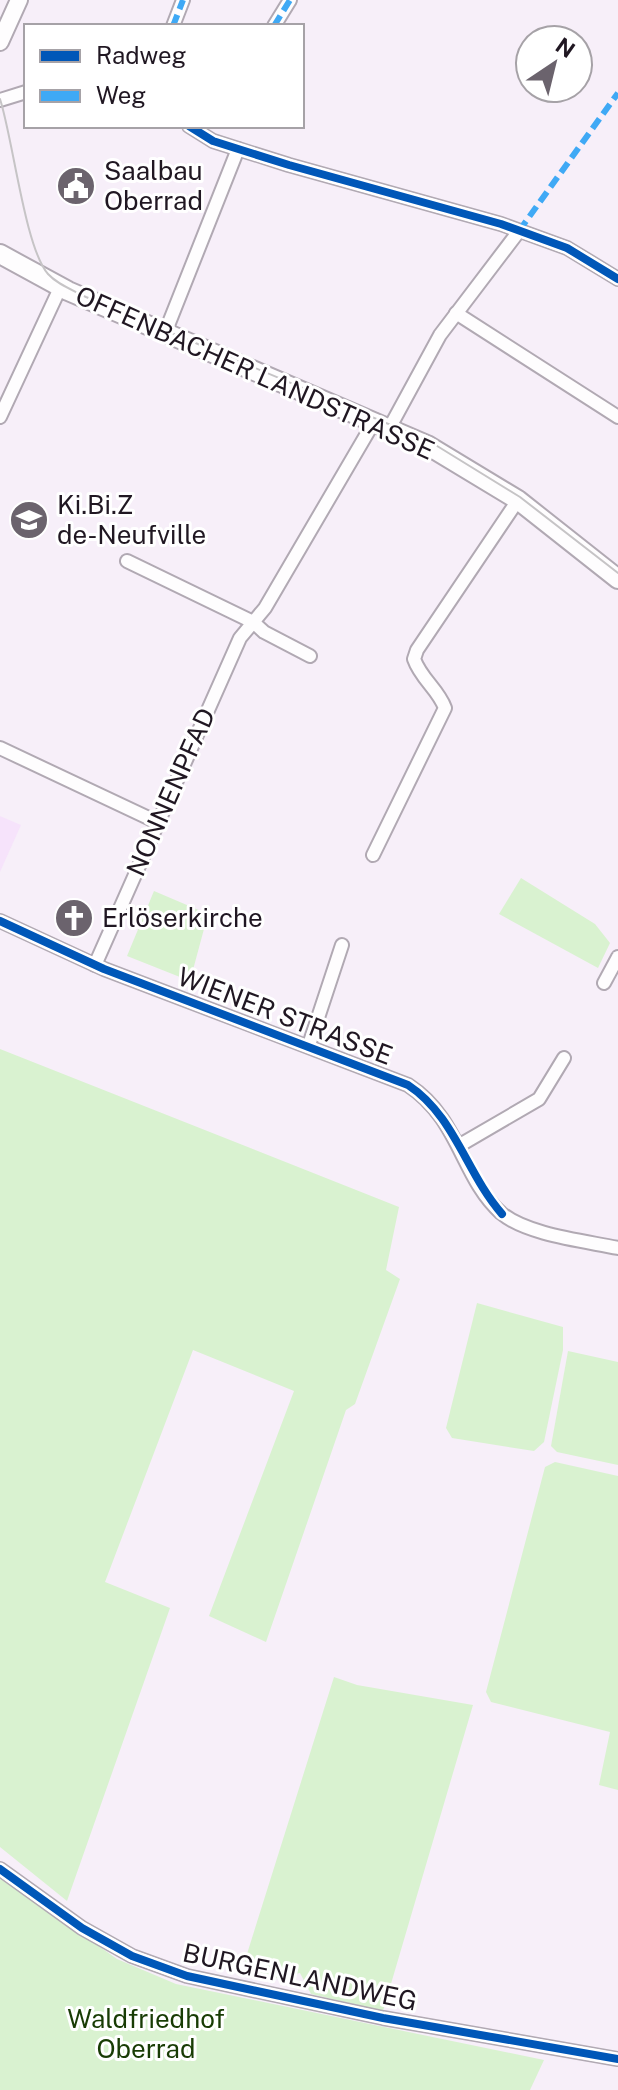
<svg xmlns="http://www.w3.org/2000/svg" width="618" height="2090" font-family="'Public Sans',sans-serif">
  <rect width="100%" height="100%" fill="#f7eff9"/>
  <!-- built -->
  <path fill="#f6e3fb" d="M0,816L21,825L0,872Z"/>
  <!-- green -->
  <g fill="#d9f2d0">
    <path d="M521,878L595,924L610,943L598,968L499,914Z"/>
    <path d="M154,891L208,914L190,981L127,956Z"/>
    <path d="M0,1049L399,1207L386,1270L400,1279L355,1404L346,1410L266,1642L209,1616L294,1391L193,1350L105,1582L170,1608L67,1901L0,1847Z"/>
    <path d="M477,1303L563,1327V1350L544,1442L534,1451L452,1438L446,1428Z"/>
    <path d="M568,1351L618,1362V1465L557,1452L551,1446Z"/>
    <path d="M555,1462L618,1476V1790L599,1785L610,1732L491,1702L486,1692L545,1467Z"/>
    <path d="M334,1677L357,1685L473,1705L383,2011L311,1994L300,1973L272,1979L241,1973Z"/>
    <path d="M0,1876L117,1959L176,1984L544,2060L530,2090H0Z"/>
  </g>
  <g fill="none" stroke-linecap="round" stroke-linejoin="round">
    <!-- minor casing -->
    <g stroke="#b1a9b3" stroke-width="16">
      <g id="minor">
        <path d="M173,26L183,0"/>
        <path d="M274,26L290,0"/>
        <path d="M0,100L26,92"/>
        <path d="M189,126L213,141L289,165L501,224L567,248L618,279"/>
        <path d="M456,313L618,417"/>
        <path d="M165,333L238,149"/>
        <path d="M0,417L60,288"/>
        <path d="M390,427L440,335L519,231"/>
        <path d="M127,561L253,622L264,632L310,656"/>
        <path d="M0,748L157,822"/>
        <path d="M373,855L445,708C438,689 421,679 414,659L417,650L518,500"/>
        <path d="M0,921L104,969L408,1085C460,1119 461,1177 501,1213C527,1235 585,1241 618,1248"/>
        <path d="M95,965L240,638L265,608L375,420"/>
        <path d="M604,983L618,957"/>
        <path d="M309,1045L342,945"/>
        <path d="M460,1145L539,1099L564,1058"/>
        <path d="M0,1869L82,1928L132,1956L187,1976L383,2018L618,2059"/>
      </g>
    </g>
    <!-- tertiary casing -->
    <g stroke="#b1a9b3" stroke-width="20">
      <path id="tertiary" d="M0,42L19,0"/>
    </g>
    <!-- secondary casing -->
    <g stroke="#b1a9b3" stroke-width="22">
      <path id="secondary" d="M0,254L68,291L427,445L518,500L618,579"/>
    </g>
    <!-- minor -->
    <use href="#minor" stroke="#fefdfe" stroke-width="12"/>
    <!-- tertiary -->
    <use href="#tertiary" stroke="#fefdfe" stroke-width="16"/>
    <!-- secondary -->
    <use href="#secondary" stroke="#fefdfe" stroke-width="18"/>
    <!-- tram -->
    <path stroke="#c6c4c6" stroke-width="2" d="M0,99C13,139 25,248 48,274C58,285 73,290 86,297L429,441L520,497L618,573"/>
    <!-- quiet -->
    <g stroke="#3fa9f5" stroke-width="6" stroke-dasharray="12 6" stroke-linecap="butt">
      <path d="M173,26L183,0"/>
      <path d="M274,26L290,0"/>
      <path d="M519,231L618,93"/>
    </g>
    <!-- cycleway casing -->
    <g stroke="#fff" stroke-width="13">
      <g id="cycleway">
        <path d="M189,126L213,141L289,165L501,224L567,248L618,279"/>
        <path d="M0,921L104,969L408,1085C455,1116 466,1173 502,1214"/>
        <path d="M0,1869L82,1928L132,1956L187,1976L383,2018L618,2059"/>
      </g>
    </g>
    <!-- cycleway -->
    <use href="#cycleway" stroke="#0057b8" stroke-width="8"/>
  </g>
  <!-- icons -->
  <defs>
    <g id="civic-disc" transform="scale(2)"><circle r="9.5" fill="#6b636d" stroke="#fff"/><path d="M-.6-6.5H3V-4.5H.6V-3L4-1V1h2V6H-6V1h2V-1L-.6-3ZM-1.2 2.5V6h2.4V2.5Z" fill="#fff"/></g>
    <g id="school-disc" transform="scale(2)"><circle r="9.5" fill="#6b636d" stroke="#fff"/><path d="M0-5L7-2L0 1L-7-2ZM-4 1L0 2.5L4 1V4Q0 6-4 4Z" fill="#fff"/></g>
    <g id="church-disc" transform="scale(2)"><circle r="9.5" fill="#6b636d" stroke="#fff"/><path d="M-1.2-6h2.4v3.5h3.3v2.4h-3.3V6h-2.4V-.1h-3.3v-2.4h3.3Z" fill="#fff"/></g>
  </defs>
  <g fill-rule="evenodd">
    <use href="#civic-disc" x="76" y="186"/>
    <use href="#school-disc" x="29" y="520"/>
    <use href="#church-disc" x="74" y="918"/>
  </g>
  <g text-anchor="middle" stroke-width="6" stroke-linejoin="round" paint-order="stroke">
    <!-- poi labels -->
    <g font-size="26" fill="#201722" stroke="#fff" text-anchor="start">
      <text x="104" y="180">Saalbau<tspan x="104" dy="30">Oberrad</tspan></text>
      <text x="57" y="514">Ki.Bi.Z<tspan x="57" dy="30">de-Neufville</tspan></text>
      <text x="102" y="927">Erlöserkirche</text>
    </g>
    <!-- street labels -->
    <g font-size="26" fill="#201722" stroke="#fff">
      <text transform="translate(255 373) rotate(24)" y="9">OFFENBACHER LANDSTRASSE</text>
      <text transform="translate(171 792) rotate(-66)" y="9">NONNENPFAD</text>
      <text transform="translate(285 1016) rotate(21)" y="9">WIENER STRASSE</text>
      <text transform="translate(300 1977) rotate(12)" y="9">BURGENLANDWEG</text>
    </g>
    <!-- park labels -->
    <g font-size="26" fill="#183c04" stroke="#fff">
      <text x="146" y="2028">Waldfriedhof<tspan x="146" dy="30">Oberrad</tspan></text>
    </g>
  </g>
  <!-- legend -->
  <rect x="24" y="24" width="280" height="104" fill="#ffffff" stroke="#a6a2a7" stroke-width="2"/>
  <rect x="40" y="50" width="40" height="12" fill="#0057b8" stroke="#a6a2a7" stroke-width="2"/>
  <text x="96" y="64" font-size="24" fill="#201722">Radweg</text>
  <rect x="40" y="90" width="40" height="12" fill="#3fa9f5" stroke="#a6a2a7" stroke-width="2"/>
  <text x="96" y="104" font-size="24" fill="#201722">Weg</text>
  <!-- north arrow -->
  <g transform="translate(554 64) rotate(35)"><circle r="38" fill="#ffffff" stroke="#a6a2a7" stroke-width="2"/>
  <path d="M0-6L14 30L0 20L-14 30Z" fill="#6b636d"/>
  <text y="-12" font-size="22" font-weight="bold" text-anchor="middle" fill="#201722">N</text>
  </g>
</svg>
